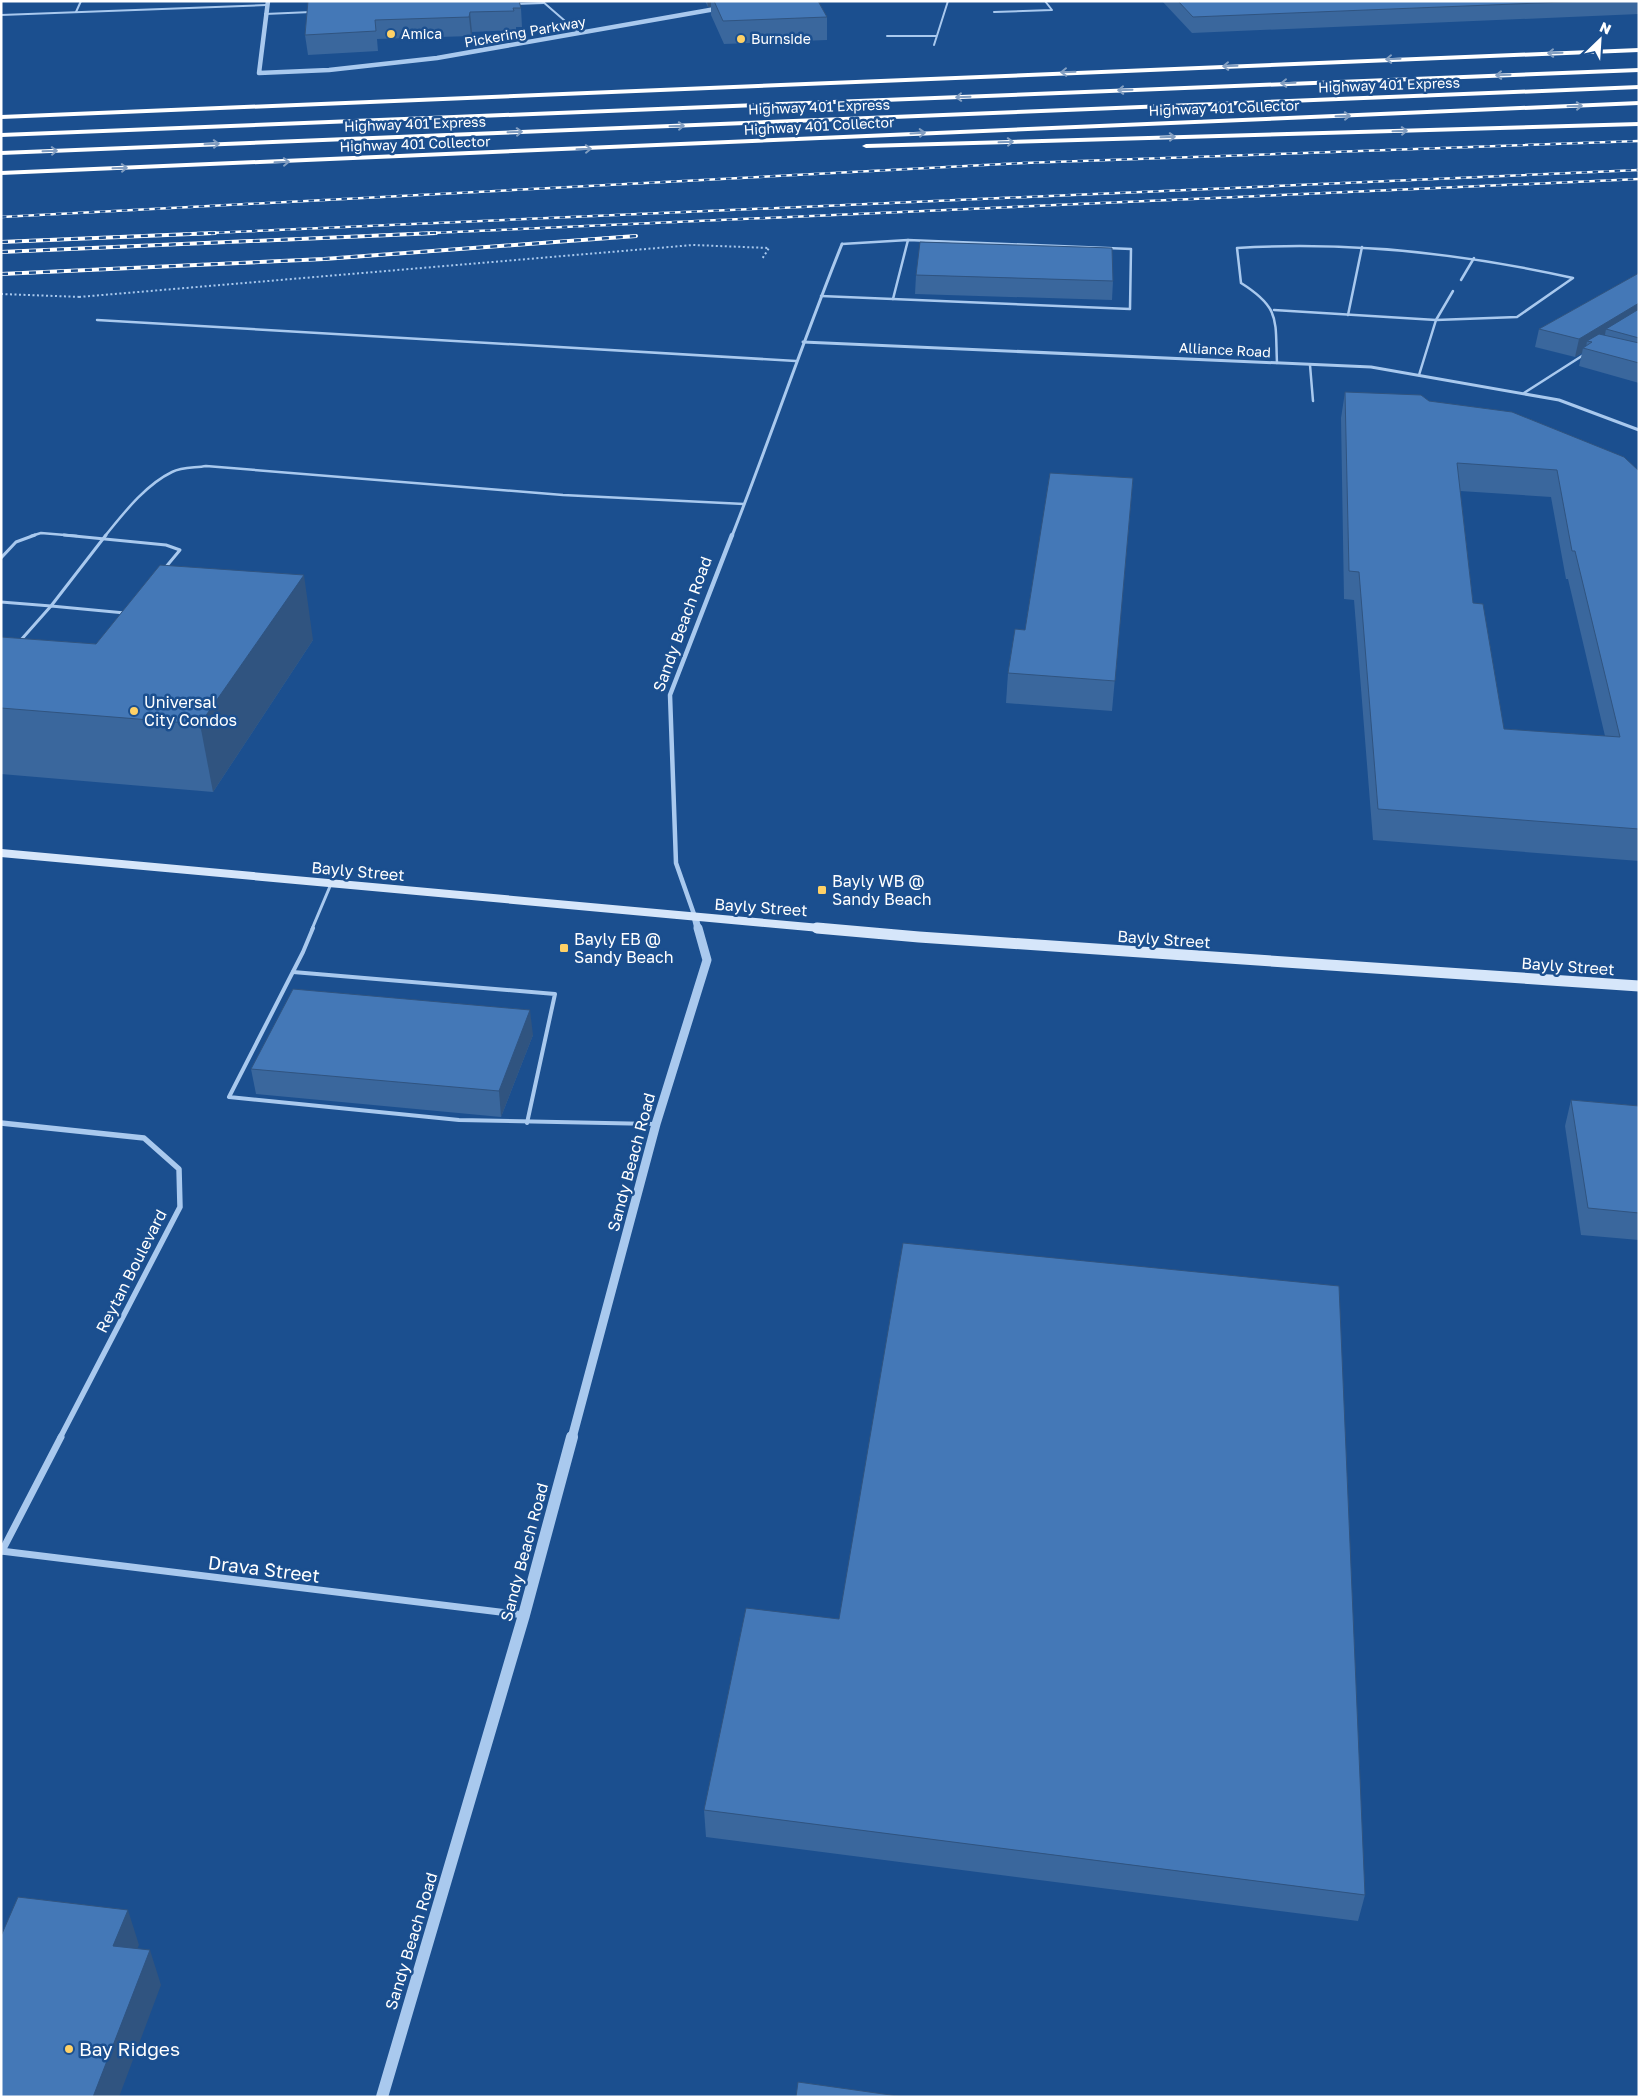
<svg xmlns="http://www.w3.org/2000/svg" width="1640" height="2098" font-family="'Golos Text',sans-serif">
  <rect width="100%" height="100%" fill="#1b4f8f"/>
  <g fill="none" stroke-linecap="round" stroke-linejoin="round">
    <!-- path -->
    <g stroke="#a9c9ee" stroke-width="2" stroke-dasharray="2 2.5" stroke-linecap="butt">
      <path d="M1,294L81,297"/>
      <path d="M79,297L693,245L769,248L762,259"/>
    </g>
    <!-- service-far3 -->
    <g stroke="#a9c9ee" stroke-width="2">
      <path d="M542,1L580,34"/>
      <path d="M515,4L544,3"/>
      <path d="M76,12L81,1"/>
      <path d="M994,12L1052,10L1045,1"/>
      <path d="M265,14L311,12"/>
      <path d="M1,15L266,5"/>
      <path d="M887,36H936"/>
      <path d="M934,45L948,1"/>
    </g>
    <!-- service-far2 -->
    <g stroke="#a9c9ee" stroke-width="2.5">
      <path d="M1461,280L1474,258"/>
      <path d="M821,296L1130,309L1131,249L908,240L842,244"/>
      <path d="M893,299L908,240"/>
      <path d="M1274,310L1436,320L1517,317L1573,278C1461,253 1351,241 1237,248L1241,283C1281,308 1275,320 1277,363"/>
      <path d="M1348,315L1362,247"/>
      <path d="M97,320L796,361"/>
      <path d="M1310,365L1313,401"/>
      <path d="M1419,375L1436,320L1453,291"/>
      <path d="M1524,393L1585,354"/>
      <path d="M31,536L41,533L77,536"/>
      <path d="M105,536C123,514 145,485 172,472C182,467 195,468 206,466L563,495L744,504"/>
    </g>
    <!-- service-far1 -->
    <g stroke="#a9c9ee" stroke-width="3">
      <path d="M64,535L166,545L180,550L165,568"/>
      <path d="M1,558L16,542L35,535"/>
      <path d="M1,602L51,606L106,535"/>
      <path d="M20,641L51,606L125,613"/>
      <path d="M312,929L331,884"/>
    </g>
    <!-- service -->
    <g stroke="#a9c9ee" stroke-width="4">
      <path d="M313,928L303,952L229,1097L459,1120L654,1124"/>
      <path d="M293,972L555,994L527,1123"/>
    </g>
    <!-- minor-far3 -->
    <g stroke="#a9c9ee" stroke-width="3">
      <path d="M803,342L1371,367L1559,400L1639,430"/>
      <path d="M732,536C770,439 803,341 842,244"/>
    </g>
    <!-- minor-far2 -->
    <path stroke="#a9c9ee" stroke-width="4.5" d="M695,917L676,863L670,695L732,535"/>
    <!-- minor-far1 -->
    <path stroke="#a9c9ee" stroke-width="5.5" d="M1,1123L144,1138L179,1169L180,1207L60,1438"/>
    <!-- minor -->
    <g stroke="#a9c9ee" stroke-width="7">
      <path d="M1,1551L524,1615"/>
      <path d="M2,1551L61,1437"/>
    </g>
    <!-- tertiary-far3 -->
    <path stroke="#a9c9ee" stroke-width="4.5" d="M268,1L259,73L329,70L437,58L721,8"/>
    <!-- tertiary-far2 -->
    <path stroke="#a9c9ee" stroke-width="7" d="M695,917L698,929"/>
    <!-- tertiary-far1 -->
    <path stroke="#a9c9ee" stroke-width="9" d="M572,1438L656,1124L707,960L698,928"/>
    <!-- tertiary -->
    <path stroke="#a9c9ee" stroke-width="12" d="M382,2097L524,1615L572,1437"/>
    <!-- secondary-far1 -->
    <path stroke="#d6e6fa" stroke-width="8" d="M1,853L831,929"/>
    <!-- secondary -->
    <path stroke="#d6e6fa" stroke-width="11" d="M817,928L919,937L1639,986"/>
    <!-- motorway -->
    <g fill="#fff" fill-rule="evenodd">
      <path d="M1639,48V52L1,119V115Z"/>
      <path d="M1639,68V72L1,137V133Z"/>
      <path d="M1639,85V89L1,155V151Z"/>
      <path d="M1639,101V105L1,175V171Z"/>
      <path d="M1639,122V126L866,148L862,146L866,144Z"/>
    </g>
    <!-- rail-far1 casing -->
    <g stroke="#fff" stroke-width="2.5">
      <g id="rail-far1">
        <path d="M1,217L1024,163L1639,141"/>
        <path d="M186,234L1639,170"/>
        <path d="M408,234L1639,179"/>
      </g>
    </g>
    <!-- rail casing -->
    <g stroke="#fff" stroke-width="4">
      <g id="rail">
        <path d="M1,242L215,233"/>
        <path d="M1,252L436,233"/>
        <path d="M1,274L324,259L636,236"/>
      </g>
    </g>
    <!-- rail-far1 -->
    <use href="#rail-far1" stroke="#1b4f8f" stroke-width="2" stroke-dasharray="5.5" stroke-linecap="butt"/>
    <!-- rail -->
    <use href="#rail" stroke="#1b4f8f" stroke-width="2.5" stroke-dasharray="7" stroke-linecap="butt"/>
  </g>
  <!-- wall -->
  <g fill="#3a679d" fill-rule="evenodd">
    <path d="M308,1L521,8L522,27H516V30L472,32L471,36L377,39L378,51L308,55L305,35Z"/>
    <path d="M705,1H818L827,17V40L724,44L711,15V7H708Z"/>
    <path d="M1162,1H1639V14L1192,33Z"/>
    <path d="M1639,273V383L1579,366L1582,353L1575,357L1535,347L1539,329Z"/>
    <path d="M916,275L1113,281L1112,300L915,294Z"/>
    <path d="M1345,392L1429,401L1639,471V861L1373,840L1354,600L1344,599L1341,418ZM1460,491L1551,497L1566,579H1568L1605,736L1504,729L1473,603Z"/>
    <path d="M1133,478L1112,711L1006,703L1008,673L1025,630Z"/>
    <path d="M1,637L96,644L313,640L213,792L1,774Z"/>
    <path d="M533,1035L501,1117L256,1094L251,1069Z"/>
    <path d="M1571,1100L1639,1106V1240L1581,1235L1565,1126Z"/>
    <path d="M704,1810L1365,1895L1358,1921L706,1837Z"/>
  </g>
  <!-- shaded-wall -->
  <g fill="#305480">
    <path d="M707,1H711V7H708Z"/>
    <path d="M470,12L472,32L471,36L469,17Z"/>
    <path d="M1639,303V319L1606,329L1604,340L1592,342L1587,341L1586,348H1583L1582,353L1575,357L1579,339Z"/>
    <path d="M304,575L313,640L213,792L200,724Z"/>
    <path d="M530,1010L533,1035L501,1117L499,1091Z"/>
    <path d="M128,1910L139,1945L124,1980L113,1946Z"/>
    <path d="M150,1950L161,1985L119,2097H93Z"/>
  </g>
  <!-- building -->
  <g fill="#4478b7" stroke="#305480" fill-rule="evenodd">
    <path d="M308,1H519L521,8H513L514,11L470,12L469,17L375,20L376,31L305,35Z"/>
    <path d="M714,1H818L827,17L723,21Z"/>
    <path d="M1178,1H1589L1193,17Z"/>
    <path d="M920,242L1112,248L1113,281L916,275Z"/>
    <path d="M1639,273V303L1579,339L1539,329Z"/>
    <path d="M1639,309V338L1606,329Z"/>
    <path d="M1599,334L1639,343V363L1583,348L1592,342L1587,341Z"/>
    <path d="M1345,392L1421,395L1429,401L1512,412L1624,457L1639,471V829L1378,809L1359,572L1349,571ZM1457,463L1557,470L1572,551H1575L1620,737L1504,729L1483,604L1473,603Z"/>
    <path d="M1050,473L1133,478L1115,681L1008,673L1015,629L1025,630Z"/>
    <path d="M160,565L304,575L200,724L1,708V637L96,644Z"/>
    <path d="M293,989L530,1010L499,1091L251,1069Z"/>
    <path d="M1571,1100L1639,1106V1213L1588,1208Z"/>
    <path d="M903,1243L1339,1286L1365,1895L704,1810L746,1608L839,1619Z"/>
    <path d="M18,1897L128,1910L113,1946L150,1950L93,2097H1V1936Z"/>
    <path d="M798,2082L905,2097H796Z"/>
  </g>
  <!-- one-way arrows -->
  <defs><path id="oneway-shaft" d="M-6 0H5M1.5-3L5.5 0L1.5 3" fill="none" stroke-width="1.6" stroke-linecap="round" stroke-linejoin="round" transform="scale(1.25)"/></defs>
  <g stroke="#829ec1">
    <use href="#oneway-shaft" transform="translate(1555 53) rotate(178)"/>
    <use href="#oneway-shaft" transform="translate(1393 59) rotate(178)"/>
    <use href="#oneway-shaft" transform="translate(1230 66) rotate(178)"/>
    <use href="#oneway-shaft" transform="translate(1068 72) rotate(178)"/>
    <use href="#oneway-shaft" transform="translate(1503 75) rotate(178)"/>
    <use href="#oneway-shaft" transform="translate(1288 83) rotate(178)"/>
    <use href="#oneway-shaft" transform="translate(1125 90) rotate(178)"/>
    <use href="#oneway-shaft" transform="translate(963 97) rotate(178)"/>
    <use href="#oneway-shaft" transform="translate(1575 106) rotate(-2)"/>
    <use href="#oneway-shaft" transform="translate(1343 116) rotate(-2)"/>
    <use href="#oneway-shaft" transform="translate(677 126) rotate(-2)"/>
    <use href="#oneway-shaft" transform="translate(1400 131) rotate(-2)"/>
    <use href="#oneway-shaft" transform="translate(515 132) rotate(-2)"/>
    <use href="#oneway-shaft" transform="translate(918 133) rotate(-3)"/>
    <use href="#oneway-shaft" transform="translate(1168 137) rotate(-2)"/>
    <use href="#oneway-shaft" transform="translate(1006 142) rotate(-2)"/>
    <use href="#oneway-shaft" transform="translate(212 144) rotate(-2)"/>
    <use href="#oneway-shaft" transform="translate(584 149) rotate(-2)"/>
    <use href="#oneway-shaft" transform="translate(50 151) rotate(-2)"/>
    <use href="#oneway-shaft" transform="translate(282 162) rotate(-2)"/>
    <use href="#oneway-shaft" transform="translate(120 168) rotate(-2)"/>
  </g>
  <!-- markers -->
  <g fill="#ffd166" stroke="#1b4f8f" stroke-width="2">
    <circle cx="391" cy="34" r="5"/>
    <circle cx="741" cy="39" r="5"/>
    <circle cx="134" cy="711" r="5"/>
    <rect x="817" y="885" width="10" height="10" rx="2.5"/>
    <rect x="559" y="943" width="10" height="10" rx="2.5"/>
    <circle cx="69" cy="2049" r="5"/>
  </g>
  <g text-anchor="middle" stroke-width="5" stroke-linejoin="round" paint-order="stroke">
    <!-- far-street labels -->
    <g font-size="14" fill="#fff" stroke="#1b4f8f">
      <text transform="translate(525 32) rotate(-10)" y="5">Pickering Parkway</text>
      <text transform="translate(1389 85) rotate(-2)" y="5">Highway 401 Express</text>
      <text transform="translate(819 107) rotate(-2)" y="5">Highway 401 Express</text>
      <text transform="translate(1224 108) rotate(-2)" y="5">Highway 401 Collector</text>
      <text transform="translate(415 124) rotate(-2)" y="5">Highway 401 Express</text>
      <text transform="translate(819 126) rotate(-3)" y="5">Highway 401 Collector</text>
      <text transform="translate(415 144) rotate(-2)" y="5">Highway 401 Collector</text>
      <text transform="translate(1225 350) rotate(3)" y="5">Alliance Road</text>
    </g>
    <!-- far-poi labels -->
    <g font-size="14" fill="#fff" stroke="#1b4f8f" text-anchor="start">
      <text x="401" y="39">Amica</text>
      <text x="751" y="44">Burnside</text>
    </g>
    <!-- street labels -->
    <g font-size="16" fill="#fff" stroke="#1b4f8f">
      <text transform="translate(682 624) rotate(-70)" y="6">Sandy Beach Road</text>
      <text transform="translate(358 871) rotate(5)" y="6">Bayly Street</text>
      <text transform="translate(761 907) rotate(4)" y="6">Bayly Street</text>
      <text transform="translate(1164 939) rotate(4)" y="6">Bayly Street</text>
      <text transform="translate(1568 966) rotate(4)" y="6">Bayly Street</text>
      <text transform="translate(631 1162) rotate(-75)" y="6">Sandy Beach Road</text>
      <text transform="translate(131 1271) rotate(-63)" y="6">Reytan Boulevard</text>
      <text transform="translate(524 1552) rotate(-75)" y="6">Sandy Beach Road</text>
      <text transform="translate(411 1941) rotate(-73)" y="6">Sandy Beach Road</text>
    </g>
    <!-- poi labels -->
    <g font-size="16" fill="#fff" stroke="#1b4f8f" text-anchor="start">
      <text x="144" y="708">Universal<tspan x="144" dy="18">City Condos</tspan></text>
      <text x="832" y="887">Bayly WB @<tspan x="832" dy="18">Sandy Beach</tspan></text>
      <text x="574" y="945">Bayly EB @<tspan x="574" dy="18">Sandy Beach</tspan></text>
    </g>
    <!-- near-street labels -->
    <g font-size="19" fill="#fff" stroke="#1b4f8f">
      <text transform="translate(264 1569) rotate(7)" y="7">Drava Street</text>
    </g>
    <!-- near-poi labels -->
    <g font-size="19" fill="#fff" stroke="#1b4f8f" text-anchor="start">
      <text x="79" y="2056">Bay Ridges</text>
    </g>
  </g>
  <!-- border -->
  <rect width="1640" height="2098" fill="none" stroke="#ffffff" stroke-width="5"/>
  <!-- north arrow -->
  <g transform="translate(1600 40) rotate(25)" stroke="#1b4f8f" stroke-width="4" paint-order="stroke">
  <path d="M0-4L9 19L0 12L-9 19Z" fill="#ffffff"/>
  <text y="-8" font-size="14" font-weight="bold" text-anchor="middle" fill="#ffffff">N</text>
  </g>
</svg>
